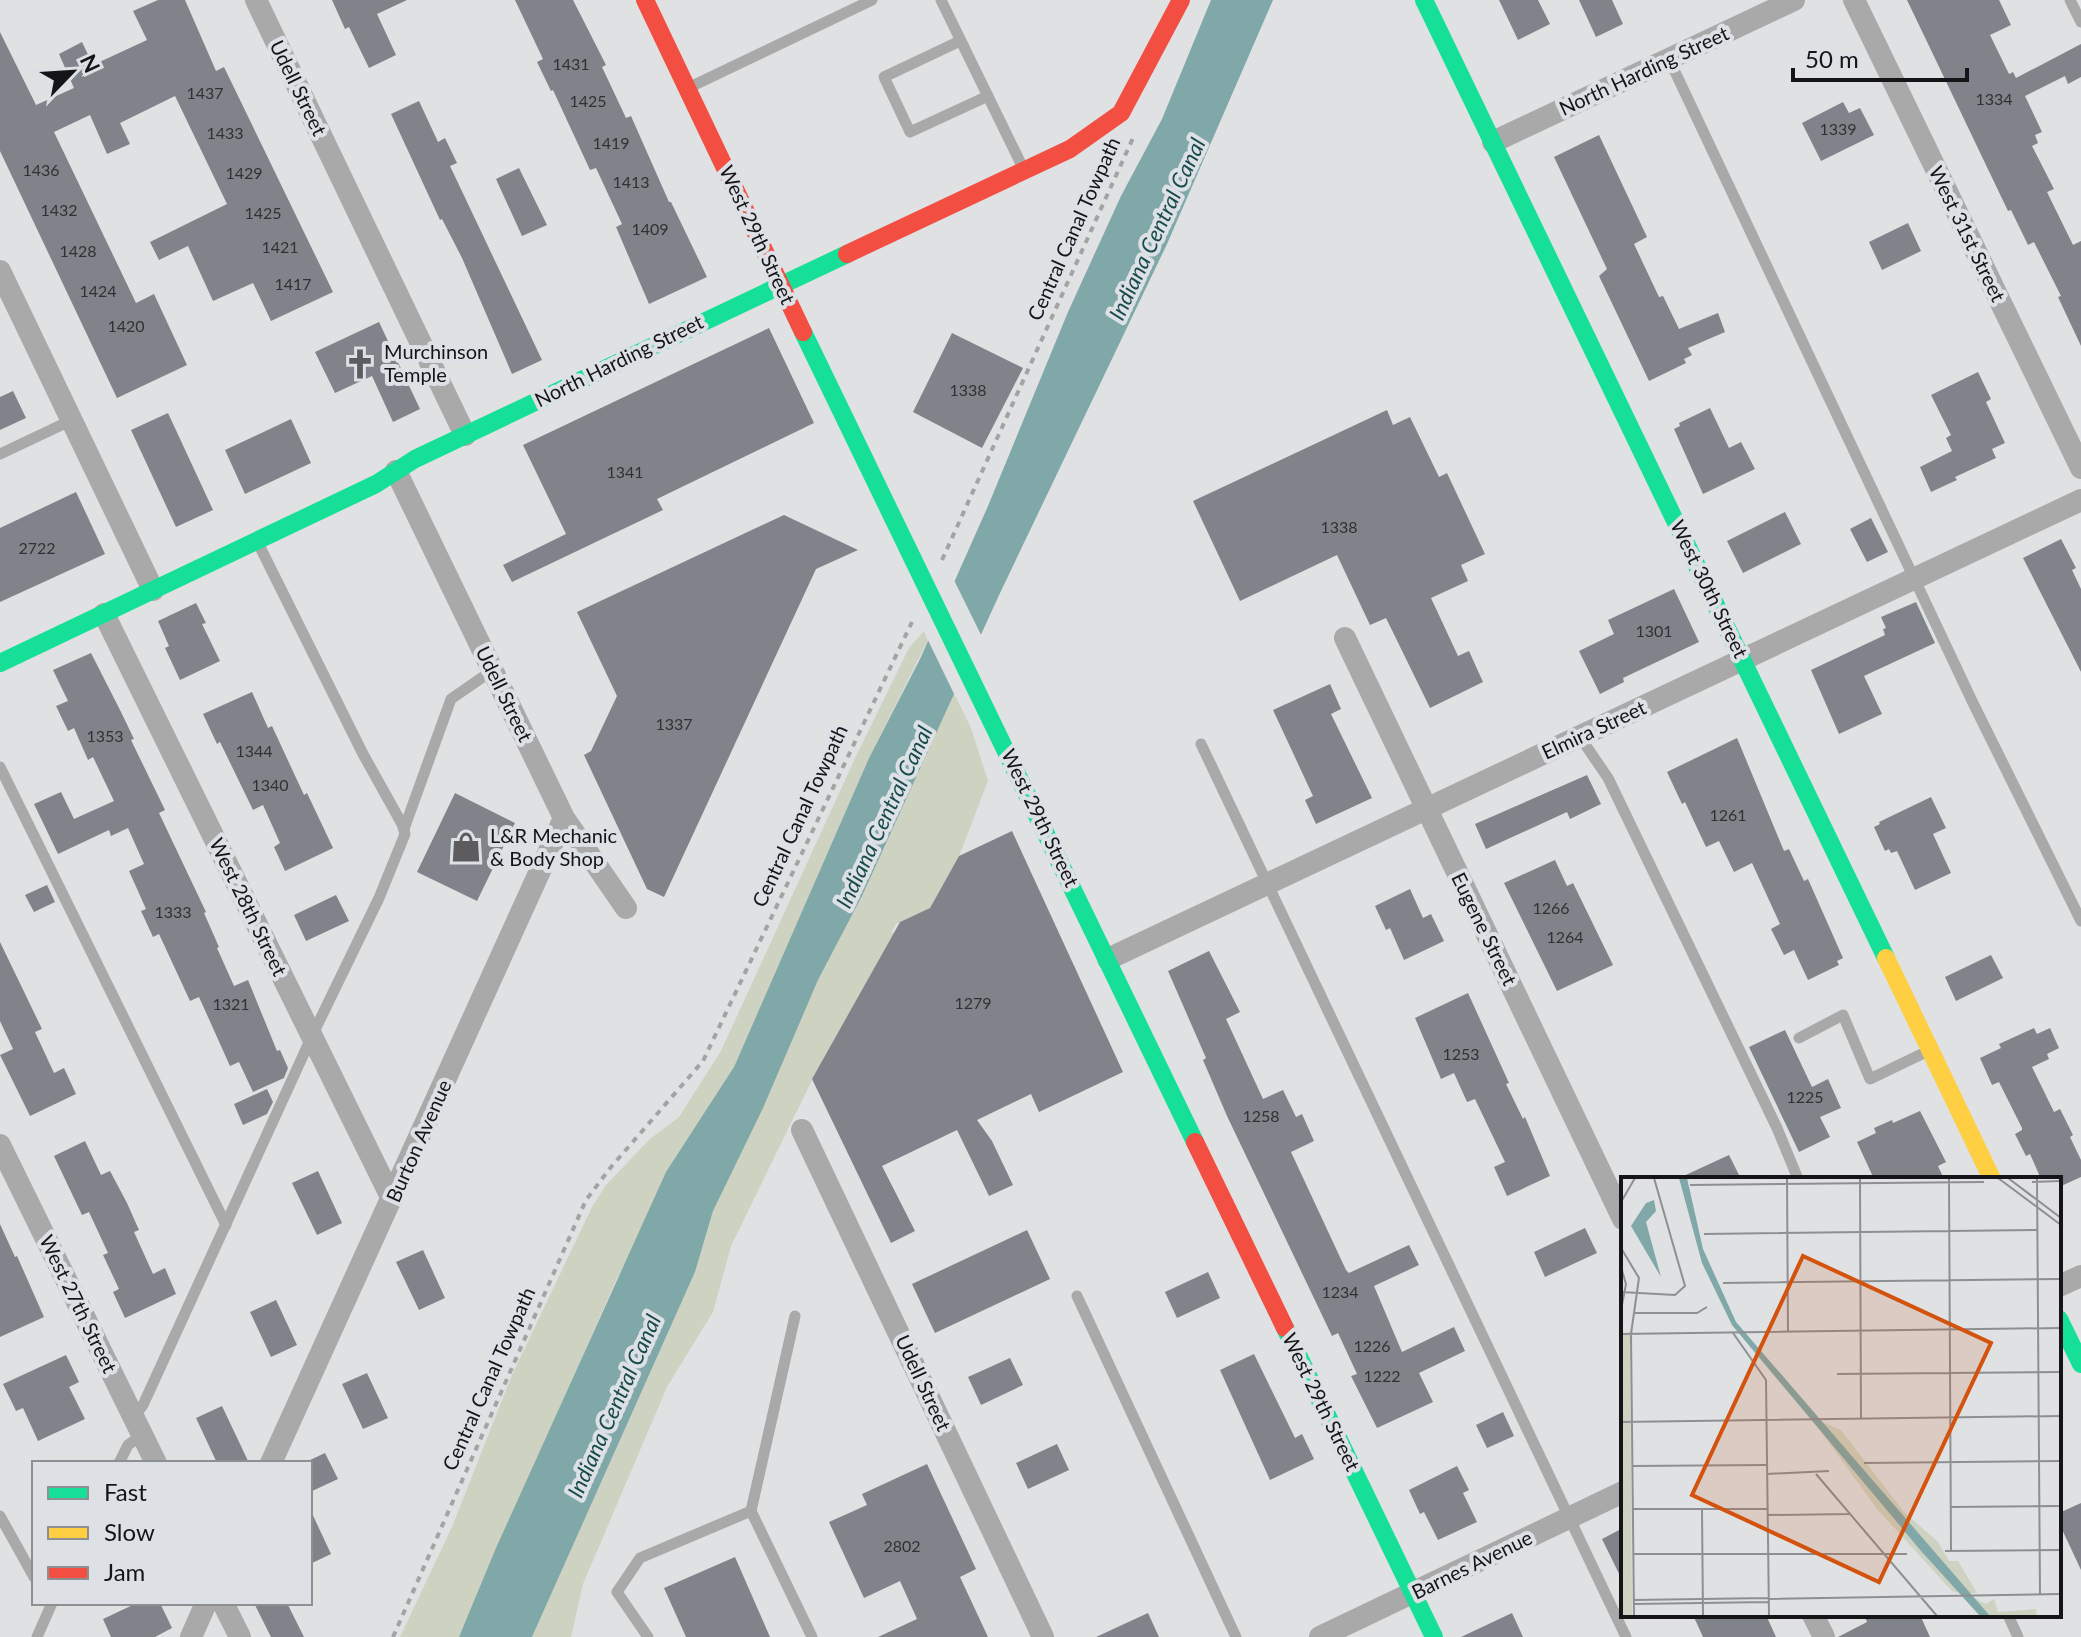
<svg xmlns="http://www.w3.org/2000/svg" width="2081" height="1637" font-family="Lato,sans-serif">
  <rect width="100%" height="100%" fill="#dfe1e3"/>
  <!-- green -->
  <g fill="#ced2c1">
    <path d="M924,631L928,640L869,758L734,1067L617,1278L459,1637H400L452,1527L512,1375L592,1207L606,1185L650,1139L679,1117L721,1051L857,754L909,648Z"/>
    <path d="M954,693L971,728L988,781L959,856L930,908L896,924L891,933L894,932L813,1078L731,1246L713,1312L667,1387L583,1584L571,1637H532L695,1272L713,1211L818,980L862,896Z"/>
  </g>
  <!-- water -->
  <path fill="#81a8a9" d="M1211,0H1273L1167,244L1000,593L862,896L818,980L763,1108L713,1211L695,1272L532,1637H459L496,1548L666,1172L734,1067L869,758L920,659L988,506L1068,312L1121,196L1162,119Z"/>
  <!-- pier -->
  <path fill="#dfe1e3" d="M952,576L983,639L956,698L926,636Z"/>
  <!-- building -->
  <g fill="#80848a">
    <path d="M158,0H185L216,71L224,67L333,292L271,321L253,283L213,301L188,246L159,260L150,242L227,204L175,96L120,123L130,144L107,154L90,115L54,132L136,303L154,294L187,365L117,398L0,151V32L36,105L74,88L59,54L82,42L93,65L147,40L133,11Z"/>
    <path d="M332,0H407L377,14L396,55L369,68L349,27L345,29Z"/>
    <path d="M515,0H573L606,65L602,67L626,118L631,116L669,202H671L707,277L649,304L616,227L622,224L596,168L590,170L553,90L551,91L537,62L543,59Z"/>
    <path d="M1499,0H1538L1550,24L1518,40Z"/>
    <path d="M1579,0H1612L1623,24L1596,37Z"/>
    <path d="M1907,0H1999L2011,25L1990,35L2009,74L2013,72L2016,78L2081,44V77L2068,84L2065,76L2025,96L2042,132L2035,135L2038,143L2032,146L2054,189L2047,192L2073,245L2081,241V346L2058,297L2061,296L2034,242L2028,245L2011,210L2008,211Z"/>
    <path d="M419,101L438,142L445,138L457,163L450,166L542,360L512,374L462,258L442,219L440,220L391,114Z"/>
    <path d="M1843,102L1849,113L1860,108L1874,135L1821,161L1802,123Z"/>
    <path d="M1599,135L1647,237L1634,244L1659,297L1663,296L1679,329L1718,313L1725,332L1688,348L1692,355L1684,359L1686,363L1649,381L1599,276L1607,269L1554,157Z"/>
    <path d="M519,168L547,225L522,236L496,179Z"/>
    <path d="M1908,223L1921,251L1882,270L1869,242Z"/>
    <path d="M379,322L420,409L393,422L372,376L335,393L315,352Z"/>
    <path d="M769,328L814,423L657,499L663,510L512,582L503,565L566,534L523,445Z"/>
    <path d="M952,333L1023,368L982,448L913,412Z"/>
    <path d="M1978,372L1991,399L1986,402L2005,443L1992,449L1996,458L1955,477L1957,480L1931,492L1920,467L1952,451L1946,438L1951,435L1931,395Z"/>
    <path d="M13,391L26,418L0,430V397Z"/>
    <path d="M1710,408L1729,448L1741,442L1755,469L1703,494L1674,429L1680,426L1679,423Z"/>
    <path d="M1387,410L1393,425L1410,417L1439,477L1447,473L1485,554L1461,565L1468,581L1431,598L1458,656L1469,651L1483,682L1430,708L1386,618L1370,625L1337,555L1240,601L1193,501Z"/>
    <path d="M168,413L213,510L176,527L131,430Z"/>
    <path d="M291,419L311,463L245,494L225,450Z"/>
    <path d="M76,492L105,554L0,602V528Z"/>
    <path d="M1785,512L1801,544L1743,573L1727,541Z"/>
    <path d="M784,515L858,550L816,569L664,897L647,889L584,755L591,751L617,696L577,612Z"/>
    <path d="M1871,518L1888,552L1867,562L1850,529Z"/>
    <path d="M2061,539L2076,568L2072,570L2081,589V672L2023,558Z"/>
    <path d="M1674,589L1699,642L1623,678L1624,682L1600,694L1579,651L1614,634L1608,620Z"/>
    <path d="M1916,602L1935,643L1864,676L1882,714L1839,734L1811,670L1885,635L1883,629L1886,628L1881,617Z"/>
    <path d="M196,603L206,623L202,624L220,661L180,680L165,648L169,646L158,621Z"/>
    <path d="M91,653L121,712L134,739L131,740L165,810L159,813L206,912L204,913L219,947L217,948L234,986L248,980L277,1051L280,1050L288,1068L284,1078L253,1092L239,1062L230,1066L199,997L190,1001L159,934L153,937L141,911L146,909L129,871L144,864L128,828L111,836L109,830L58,854L34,804L61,792L74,819L114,801L93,757L88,760L74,728L68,731L56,706L68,701L53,670Z"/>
    <path d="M1330,684L1341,709L1331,714L1372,798L1316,824L1305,800L1313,796L1273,710Z"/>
    <path d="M252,692L268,728L272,726L304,795L307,793L333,848L285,871L274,847L280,843L263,805L253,810L220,742L217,744L203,714Z"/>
    <path d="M1737,738L1784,851L1789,849L1804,881L1808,879L1843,958L1837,961L1839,965L1808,980L1794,950L1784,955L1771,929L1780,924L1752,863L1734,872L1719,841L1706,847L1685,802L1682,804L1667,772Z"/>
    <path d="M1587,775L1601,804L1570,819L1567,812L1486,849L1475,824Z"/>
    <path d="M455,793L515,823L477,901L417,872Z"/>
    <path d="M1931,797L1946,828L1933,834L1951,873L1915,890L1897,851L1891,853L1889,849L1885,851L1874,827L1880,824L1879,822Z"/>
    <path d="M1012,831L1123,1072L1039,1112L1031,1094L977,1120L992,1141L1013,1185L989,1196L957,1130L882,1166L915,1231L891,1243L812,1079L900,922L930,908L959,856Z"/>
    <path d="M1555,860L1567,886L1573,883L1613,965L1557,991L1504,883Z"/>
    <path d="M47,885L55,902L34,912L25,895Z"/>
    <path d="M1410,889L1423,918L1431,914L1444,941L1404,960L1390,928L1386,930L1375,906Z"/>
    <path d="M336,895L349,921L306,941L294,915Z"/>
    <path d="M0,942L42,1029L35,1032L54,1073L64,1068L76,1094L30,1116L0,1055L13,1049L0,1021Z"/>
    <path d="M1209,951L1240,1012L1226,1019L1263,1099L1283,1090L1296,1117L1302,1114L1314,1141L1291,1152L1346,1270L1349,1273L1409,1245L1419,1265L1374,1286L1402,1352L1454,1327L1465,1351L1419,1373L1433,1402L1377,1428L1351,1376L1357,1374L1338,1333L1332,1336L1227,1116L1203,1060L1206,1058L1168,971Z"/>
    <path d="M1991,955L2003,978L1956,1001L1945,977Z"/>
    <path d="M1468,993L1509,1083L1506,1084L1523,1119L1525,1117L1550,1176L1507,1196L1494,1167L1505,1162L1475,1099L1467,1102L1454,1073L1441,1079L1415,1018Z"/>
    <path d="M2034,1028L2037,1034L2050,1028L2059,1048L2047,1054L2049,1059L2032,1067L2054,1112L2060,1109L2073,1135L2070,1137L2081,1160V1177L2059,1187V1179H2041L2030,1154L2026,1156L2015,1134L2022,1130V1128L1999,1082L1992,1085L1980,1058L2001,1048L1999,1044Z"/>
    <path d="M1785,1030L1812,1087L1828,1079L1841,1108L1820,1117L1830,1137L1799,1152L1749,1047Z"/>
    <path d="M267,1089L273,1102L267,1114L243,1125L234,1104Z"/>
    <path d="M1920,1111L1946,1162L1938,1166L1944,1179H1874L1857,1142L1876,1133L1874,1128L1892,1120L1893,1123Z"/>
    <path d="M85,1141L101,1175L110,1171L127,1203L139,1230L134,1232L153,1274L165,1268L176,1294L125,1318L113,1292L119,1289L103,1255L108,1253L89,1212L82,1215L54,1156Z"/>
    <path d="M1729,1155L1741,1179H1677Z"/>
    <path d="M318,1171L342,1223L317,1235L292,1183Z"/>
    <path d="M0,1224L15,1257L17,1256L44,1317L0,1337Z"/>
    <path d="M1585,1228L1597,1253L1545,1277L1534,1252Z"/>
    <path d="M1027,1230L1050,1279L935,1333L912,1284Z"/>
    <path d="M423,1250L445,1298L419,1310L396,1262Z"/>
    <path d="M1208,1272L1220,1298L1177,1318L1165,1292Z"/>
    <path d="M276,1300L297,1345L271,1357L250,1312Z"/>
    <path d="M1254,1354L1295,1438L1302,1434L1314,1459L1270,1480L1220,1370Z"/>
    <path d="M66,1355L79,1382L69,1387L85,1419L38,1441L23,1408L16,1411L3,1384Z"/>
    <path d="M1010,1358L1023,1385L981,1405L968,1377Z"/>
    <path d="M367,1373L388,1418L363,1429L342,1384Z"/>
    <path d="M222,1406L249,1463H217L196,1418Z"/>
    <path d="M1503,1412L1514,1436L1487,1448L1476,1425Z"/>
    <path d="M1057,1444L1069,1470L1028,1489L1016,1463Z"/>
    <path d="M325,1453L338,1479L310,1492V1460Z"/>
    <path d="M927,1464L976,1569L960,1577L988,1637H878L917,1619L900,1581L864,1598L829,1522L867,1505L862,1494Z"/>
    <path d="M1457,1466L1469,1490L1463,1493L1477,1522L1438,1540L1424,1512L1420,1514L1409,1490Z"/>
    <path d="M2081,1503V1570L2059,1523V1513Z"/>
    <path d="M310,1509L331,1554L310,1564Z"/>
    <path d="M1623,1528V1582L1602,1539Z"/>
    <path d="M735,1557L770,1637H686L664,1588Z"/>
    <path d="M137,1603H160L172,1628L155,1637H111L103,1619Z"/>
    <path d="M254,1603H287L304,1637H271Z"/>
    <path d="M1148,1613L1159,1637H1096Z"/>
    <path d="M1512,1613L1523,1637H1461Z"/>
    <path d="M1693,1615H1766L1776,1637H1703Z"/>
    <path d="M1864,1615H1920L1930,1637H1838L1867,1622Z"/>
  </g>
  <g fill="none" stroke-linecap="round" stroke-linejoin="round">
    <!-- path -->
    <g stroke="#a3a3a4" stroke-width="4" stroke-dasharray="6 6" stroke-linecap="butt">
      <path d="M942,560L1133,138"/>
      <path d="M393,1637L586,1200L611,1167L703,1061L912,622"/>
    </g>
    <!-- lane -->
    <g stroke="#a9a9a9" stroke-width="11">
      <path d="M941,0L1024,170"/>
      <path d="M2070,0L2081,22"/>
      <path d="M960,41L884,77L910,132L988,96"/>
      <path d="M1669,59L1973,703L2081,921"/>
      <path d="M688,88L872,0"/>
      <path d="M0,454L72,420"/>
      <path d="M1580,737L1608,778L1777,1128L1798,1179"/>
      <path d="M1201,744L1626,1637"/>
      <path d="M0,767L226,1225"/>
      <path d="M404,829L451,699L493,670"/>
      <path d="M1799,1038L1843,1015L1870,1079L1926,1052"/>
      <path d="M1077,1296L1236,1637"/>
      <path d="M795,1316L751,1511L812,1637"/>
      <path d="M134,1417L143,1405L312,1036L379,898L405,834L402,824L363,754L259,545"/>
      <path d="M119,1463L128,1445L142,1435"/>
      <path d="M0,1516L34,1577"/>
      <path d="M2008,1615L2018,1637"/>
      <path d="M37,1637L52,1603"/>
      <path d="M648,1637L617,1592L640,1558L751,1511"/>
    </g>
    <!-- street -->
    <g stroke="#a9a9a9" stroke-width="22">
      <path d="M256,0L465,435"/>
      <path d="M1854,0L2081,468"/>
      <path d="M1493,142L1794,0"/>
      <path d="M0,271L153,590"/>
      <path d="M396,471L564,818L626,908"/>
      <path d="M104,614L392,1199"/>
      <path d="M1345,638L1623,1219"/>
      <path d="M1108,959L2081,500"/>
      <path d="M802,1130L1043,1637"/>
      <path d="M0,1145L156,1463"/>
      <path d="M2059,1286L2081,1276"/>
      <path d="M271,1463L564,818"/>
      <path d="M223,1603L240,1637"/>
      <path d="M1813,1615L1824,1637"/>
      <path d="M191,1637L206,1603"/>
      <path d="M1320,1637L1623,1492"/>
    </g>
    <!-- fast -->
    <g stroke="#16e098" stroke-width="18">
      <path d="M1424,0L1886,958"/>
      <path d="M803,332L1195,1142"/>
      <path d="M0,663L376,484L415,459L847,254"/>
      <path d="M2059,1319L2081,1364"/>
      <path d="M1285,1328L1434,1637"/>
    </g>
    <!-- slow -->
    <path stroke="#ffcf43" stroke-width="18" d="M1886,958L1992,1179"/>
    <!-- jam -->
    <g stroke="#f24e42" stroke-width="18">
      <path d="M645,0L803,332"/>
      <path d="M847,254L1070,149L1121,113L1181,0"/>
      <path d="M1195,1142L1285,1328"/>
    </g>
  </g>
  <!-- icons -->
  <defs>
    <g id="church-bare" transform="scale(2.4)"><path d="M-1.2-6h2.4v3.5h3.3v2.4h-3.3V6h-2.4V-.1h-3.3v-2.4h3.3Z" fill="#5c5c5e" stroke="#dde0e5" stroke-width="2.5" paint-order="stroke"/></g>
    <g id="shop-bare" transform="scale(2.4)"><path d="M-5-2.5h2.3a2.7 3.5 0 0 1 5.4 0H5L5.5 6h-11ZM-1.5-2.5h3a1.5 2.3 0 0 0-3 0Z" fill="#5c5c5e" stroke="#dde0e5" stroke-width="2.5" paint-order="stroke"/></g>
  </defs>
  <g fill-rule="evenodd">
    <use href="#church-bare" x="360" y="364"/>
    <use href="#shop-bare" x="466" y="847"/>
  </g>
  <g text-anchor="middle" stroke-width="8" stroke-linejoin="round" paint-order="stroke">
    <!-- number labels -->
    <g font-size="16" fill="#303134">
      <text x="571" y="70">1431</text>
      <text x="205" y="99">1437</text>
      <text x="1994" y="105">1334</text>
      <text x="588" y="107">1425</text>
      <text x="1838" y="135">1339</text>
      <text x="225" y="139">1433</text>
      <text x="611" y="149">1419</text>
      <text x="41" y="176">1436</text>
      <text x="244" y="179">1429</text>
      <text x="631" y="188">1413</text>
      <text x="59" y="216">1432</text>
      <text x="263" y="219">1425</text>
      <text x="650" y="235">1409</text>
      <text x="280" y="253">1421</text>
      <text x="78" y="257">1428</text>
      <text x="293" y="290">1417</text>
      <text x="98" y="297">1424</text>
      <text x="126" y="332">1420</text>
      <text x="968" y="396">1338</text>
      <text x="625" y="478">1341</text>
      <text x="1339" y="533">1338</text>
      <text x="37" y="554">2722</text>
      <text x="1654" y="637">1301</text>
      <text x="674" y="730">1337</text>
      <text x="105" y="742">1353</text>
      <text x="254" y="757">1344</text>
      <text x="270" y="791">1340</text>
      <text x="1728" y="821">1261</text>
      <text x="1551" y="914">1266</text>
      <text x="173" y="918">1333</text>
      <text x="1565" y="943">1264</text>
      <text x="973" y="1009">1279</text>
      <text x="231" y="1010">1321</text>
      <text x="1461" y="1060">1253</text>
      <text x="1805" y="1103">1225</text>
      <text x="1261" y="1122">1258</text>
      <text x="1340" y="1298">1234</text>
      <text x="1372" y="1352">1226</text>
      <text x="1382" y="1382">1222</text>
      <text x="902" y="1552">2802</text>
    </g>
    <!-- street labels -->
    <g font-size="20" fill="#151517" stroke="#dde0e5">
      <text transform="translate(1644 71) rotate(-25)" y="7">North Harding Street</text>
      <text transform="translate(298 88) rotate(64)" y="7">Udell Street</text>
      <text transform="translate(1074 229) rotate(-66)" y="7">Central Canal Towpath</text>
      <text transform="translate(1967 234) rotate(64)" y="7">West 31st Street</text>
      <text transform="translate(757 235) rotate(65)" y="7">West 29th Street</text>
      <text transform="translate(619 361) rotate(-26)" y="7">North Harding Street</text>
      <text transform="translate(1709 589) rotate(64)" y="7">West 30th Street</text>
      <text transform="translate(504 694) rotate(64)" y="7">Udell Street</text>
      <text transform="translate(1594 730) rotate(-25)" y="7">Elmira Street</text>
      <text transform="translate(800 816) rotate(-65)" y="7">Central Canal Towpath</text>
      <text transform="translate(1040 818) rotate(64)" y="7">West 29th Street</text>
      <text transform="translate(248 907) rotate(64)" y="7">West 28th Street</text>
      <text transform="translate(1484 929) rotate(64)" y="7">Eugene Street</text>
      <text transform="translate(419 1141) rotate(-66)" y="7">Burton Avenue</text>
      <text transform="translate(78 1304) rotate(64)" y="7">West 27th Street</text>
      <text transform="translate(489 1379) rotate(-66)" y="7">Central Canal Towpath</text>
      <text transform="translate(923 1383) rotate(65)" y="7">Udell Street</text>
      <text transform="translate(1321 1402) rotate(64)" y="7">West 29th Street</text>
      <text transform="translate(1472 1565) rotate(-26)" y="7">Barnes Avenue</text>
    </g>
    <!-- poi labels -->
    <g font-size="20" fill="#151517" stroke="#dde0e5" text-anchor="start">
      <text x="384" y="359">Murchinson<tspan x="384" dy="23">Temple</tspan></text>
      <text x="490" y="843">L&amp;R Mechanic<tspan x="490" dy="23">&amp; Body Shop</tspan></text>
    </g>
    <!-- water labels -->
    <g font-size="22" font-style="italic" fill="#184b4b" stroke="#dde0e5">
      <text transform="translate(1157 229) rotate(-65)" y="8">Indiana Central Canal</text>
      <text transform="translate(884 817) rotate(-65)" y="8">Indiana Central Canal</text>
      <text transform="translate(614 1406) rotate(-66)" y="8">Indiana Central Canal</text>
    </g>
  </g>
  <!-- overview -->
  <g transform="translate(1621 1177)">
    <rect width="440" height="440" fill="#dfe1e3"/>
    <path d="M0,158H9L11,439H0ZM193,245L300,374L338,416L331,414L256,332ZM201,245L220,253L283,335L317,365L328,384H337L356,416H348ZM353,421L365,427L373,422L377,435L415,432L416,439H369Z" fill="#ced2c1"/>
    <path d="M58,1H66L82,72L115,145L369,439H359L300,374L111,148L81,86ZM33,23L35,34L25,45L40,100L10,49L25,26Z" fill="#81a8a9"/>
    <path fill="none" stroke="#8e8f91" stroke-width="2" d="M166,1L167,154M239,1L240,242M328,1L330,374M377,1L440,48M387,1L440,41M416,1L419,418M411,5L440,4M69,8L363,5M0,25L14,1M83,57L416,53M0,71L18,101L10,157M0,90L5,107L0,133M102,106L440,102M0,115L54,118L64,109L33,1M13,136H76L86,130M112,156L145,203L148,439M0,157L440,151M10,157L13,439M216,197L440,195M0,245L440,239M243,286L440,284M11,289L145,288M146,297L208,294M195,297L316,439M330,330L440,329M12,332H147M81,332L82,439M147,338L228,337M324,374L440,373M12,377H286M147,422L440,417M13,423L147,421M13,427L147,425"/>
    <path fill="#d3520d" fill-opacity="0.15" stroke="#d3520d" stroke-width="4" d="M182,79L370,166L258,405L71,318Z"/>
    <rect width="440" height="440" fill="none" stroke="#151517" stroke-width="4"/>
  </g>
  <!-- legend -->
  <rect x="32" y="1461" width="280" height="144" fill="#dde0e5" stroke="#8d8f93" stroke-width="2"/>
  <rect x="48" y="1487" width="40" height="12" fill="#16e098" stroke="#8d8f93" stroke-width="2"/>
  <text x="104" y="1501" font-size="24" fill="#151517">Fast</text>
  <rect x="48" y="1527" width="40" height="12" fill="#ffcf43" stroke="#8d8f93" stroke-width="2"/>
  <text x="104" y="1541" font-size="24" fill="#151517">Slow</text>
  <rect x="48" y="1567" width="40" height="12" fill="#f24e42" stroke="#8d8f93" stroke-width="2"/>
  <text x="104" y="1581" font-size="24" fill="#151517">Jam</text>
  <!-- north arrow -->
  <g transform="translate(72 72) rotate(65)" stroke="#dde0e5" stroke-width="6" paint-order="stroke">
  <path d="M0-6L14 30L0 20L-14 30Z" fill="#151517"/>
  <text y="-12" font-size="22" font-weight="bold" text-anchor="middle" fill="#151517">N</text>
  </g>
  <!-- scale -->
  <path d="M1793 68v12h174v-12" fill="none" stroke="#151517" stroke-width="4"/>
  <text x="1805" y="68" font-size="24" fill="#151517" stroke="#dde0e5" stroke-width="6" paint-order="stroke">50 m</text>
</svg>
